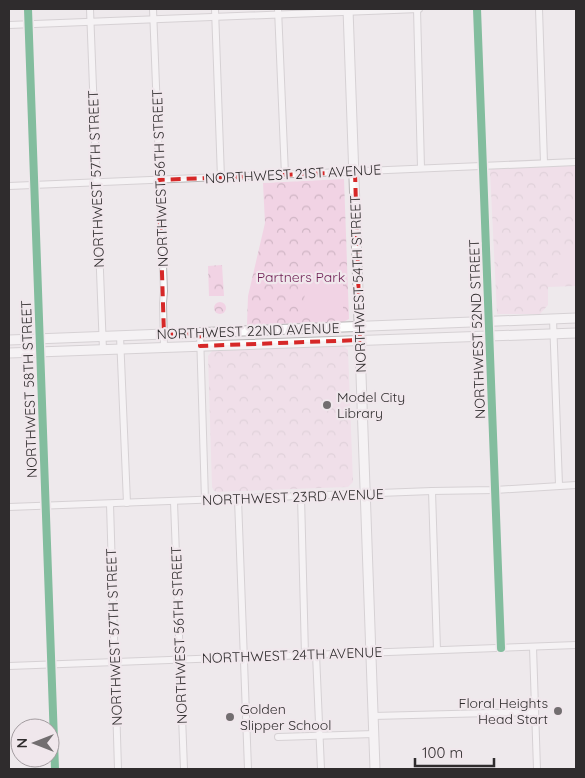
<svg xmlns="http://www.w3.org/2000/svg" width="585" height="778" font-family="Quicksand,sans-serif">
  <defs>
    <pattern id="park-crowns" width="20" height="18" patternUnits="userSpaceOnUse" patternTransform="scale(1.25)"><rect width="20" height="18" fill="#f1d3e4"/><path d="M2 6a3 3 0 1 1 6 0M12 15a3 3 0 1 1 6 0" fill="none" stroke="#cfb5c4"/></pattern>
  </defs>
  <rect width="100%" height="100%" fill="#eee9ec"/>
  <!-- park -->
  <g fill="url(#park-crowns)">
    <path d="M576,165V286L548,287V305L540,314H497L490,171L492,168Z"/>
    <path d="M344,179L349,319L343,322L247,325L248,296L265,223L263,183Z"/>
    <path d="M222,265L224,296H209L208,266Z"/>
    <circle cx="220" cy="308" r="6"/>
    <path d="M343,346L348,350L353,482L348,487L218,492L214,491L212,487L208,356L212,351Z"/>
  </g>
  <!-- pitch -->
  <g fill="#f1d3e4">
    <path d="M576,254V283H558L557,255Z"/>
    <path d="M323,277H330L343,280V312L340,315L309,317C299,300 305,283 323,277Z"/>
  </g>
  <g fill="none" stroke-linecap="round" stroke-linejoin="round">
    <!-- minor casing -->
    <g stroke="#b8b4b6" stroke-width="8">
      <g id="minor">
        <path d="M28,9L55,769"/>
        <path d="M90,9L103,350"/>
        <path d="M153,9L164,291L163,303L164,347"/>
        <path d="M215,9L221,178"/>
        <path d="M278,9L285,175"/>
        <path d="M417,9L421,168"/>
        <path d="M477,9L501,648"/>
        <path d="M539,9L544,163"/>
        <path d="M9,25L419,9"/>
        <path d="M9,186L576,162"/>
        <path d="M553,319L559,485"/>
        <path d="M200,333L205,500"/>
        <path d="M120,336L127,503"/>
        <path d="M432,491L437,650"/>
        <path d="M301,496L305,655"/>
        <path d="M238,499L248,769"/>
        <path d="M174,502L184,769"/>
        <path d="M110,504L118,769"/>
        <path d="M9,507L432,491L495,490L576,485"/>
        <path d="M533,647L537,769"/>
        <path d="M316,654L321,769"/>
        <path d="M9,666L576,645"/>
        <path d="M373,716L535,712"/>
        <path d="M278,737L374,734"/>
      </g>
    </g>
    <!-- secondary casing -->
    <g stroke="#b8b4b6" stroke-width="11">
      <g id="secondary">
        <path d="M348,9L375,769"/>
        <path d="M9,340L576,318"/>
        <path d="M9,353L576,333"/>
      </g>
    </g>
    <!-- minor -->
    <use href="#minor" stroke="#fcfcfc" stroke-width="6"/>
    <!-- secondary -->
    <use href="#secondary" stroke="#fcfcfc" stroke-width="9"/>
    <!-- cycleway casing -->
    <g stroke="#f0e7ec" stroke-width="11">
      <g id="cycleway">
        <path d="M28,9L55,769"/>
        <path d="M477,9L501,648"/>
      </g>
    </g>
    <!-- cycleway -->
    <use href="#cycleway" stroke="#00873e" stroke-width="8"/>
  </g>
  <!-- marked area -->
  <path d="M0 0H585V778H0ZM355,172L360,340L200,346V333L164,335L159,180Z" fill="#eee9ec" fill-opacity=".55" fill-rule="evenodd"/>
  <path fill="none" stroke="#d62828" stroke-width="4" stroke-dasharray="10 6" stroke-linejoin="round" d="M355,172L360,340L200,346V333L164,335L159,180Z"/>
  <!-- markers -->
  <g fill="#726e70" stroke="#f0e7ec" stroke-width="2">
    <circle cx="327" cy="405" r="5"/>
    <circle cx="558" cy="711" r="5"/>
    <circle cx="230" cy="717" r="5"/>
  </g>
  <g text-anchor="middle" stroke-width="4.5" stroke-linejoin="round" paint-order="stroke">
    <!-- street labels -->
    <g font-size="14" fill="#2f2c2d" stroke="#f0e7ec">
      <text transform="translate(293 174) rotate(-3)" y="5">NORTHWEST 21ST AVENUE</text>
      <text transform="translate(160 178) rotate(-92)" y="5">NORTHWEST 56TH STREET</text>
      <text transform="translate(96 179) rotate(-92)" y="5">NORTHWEST 57TH STREET</text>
      <text transform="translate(358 284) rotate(-92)" y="5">NORTHWEST 54TH STREET</text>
      <text transform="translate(477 329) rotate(-92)" y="5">NORTHWEST 52ND STREET</text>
      <text transform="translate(248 331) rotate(-2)" y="5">NORTHWEST 22ND AVENUE</text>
      <text transform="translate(29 389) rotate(-92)" y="5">NORTHWEST 58TH STREET</text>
      <text transform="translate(293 497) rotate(-2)" y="5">NORTHWEST 23RD AVENUE</text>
      <text transform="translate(179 635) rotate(-92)" y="5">NORTHWEST 56TH STREET</text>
      <text transform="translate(114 637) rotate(-92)" y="5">NORTHWEST 57TH STREET</text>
      <text transform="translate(292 655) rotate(-2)" y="5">NORTHWEST 24TH AVENUE</text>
    </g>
    <!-- park labels -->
    <g font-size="14" fill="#6e1f53" stroke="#f0e7ec">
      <text x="301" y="282">Partners Park</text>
    </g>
    <!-- poi labels -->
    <g font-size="14" fill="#2f2c2d" stroke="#f0e7ec" text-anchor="start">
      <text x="337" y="402">Model City<tspan x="337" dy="16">Library</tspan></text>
      <text x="548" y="708" text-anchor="end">Floral Heights<tspan x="548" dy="16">Head Start</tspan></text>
      <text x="240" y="714">Golden<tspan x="240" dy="16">Slipper School</tspan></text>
    </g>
  </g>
  <!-- border -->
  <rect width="585" height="778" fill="none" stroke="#2f2c2d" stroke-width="20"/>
  <!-- north arrow -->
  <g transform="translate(35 743) rotate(270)"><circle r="24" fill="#f0e7ec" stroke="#a39ca0"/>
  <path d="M0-4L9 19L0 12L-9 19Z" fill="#726e70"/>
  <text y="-8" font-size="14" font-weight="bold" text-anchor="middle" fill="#2f2c2d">N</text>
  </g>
  <!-- scale -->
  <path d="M415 758v8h79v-8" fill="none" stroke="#2f2c2d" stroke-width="2.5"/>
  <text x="422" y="758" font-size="15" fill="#2f2c2d" stroke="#f0e7ec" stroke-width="4" paint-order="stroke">100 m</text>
</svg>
